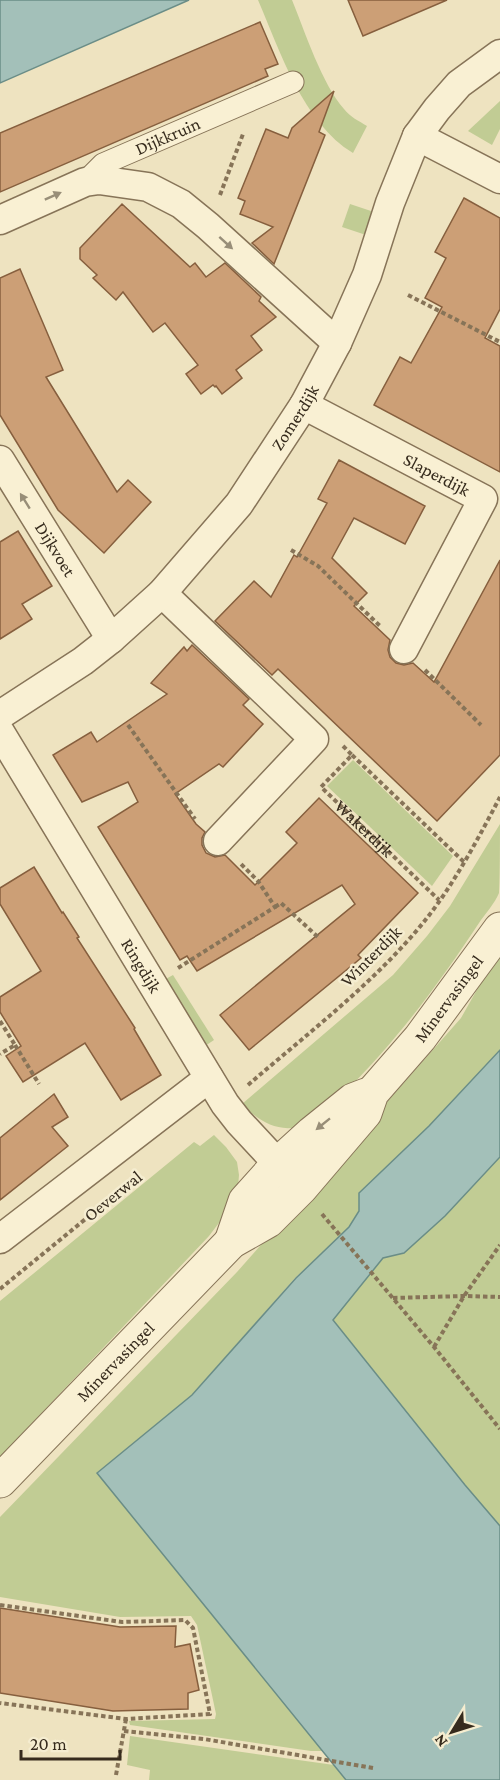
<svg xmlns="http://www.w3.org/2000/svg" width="500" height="1780" font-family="'Crimson Pro',serif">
  <rect width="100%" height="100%" fill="#eee3c0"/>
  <!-- green -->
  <g fill="#c1cc94">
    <path d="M258,0H292C305,32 322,84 344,109C350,117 359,121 367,126L353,153C303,123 280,51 258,0Z"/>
    <path d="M500,101V129L492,145L468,131Z"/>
    <path d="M350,204L377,213L369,236L342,227Z"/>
    <path d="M353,760L453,856L432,886L327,786Z"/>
    <path d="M500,824C500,837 500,884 499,893C495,903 485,914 479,923C438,985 398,1039 345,1092C333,1104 320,1122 303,1126C277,1133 260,1122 242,1104L393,975L427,936L450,906Z"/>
    <path d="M500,949V1050L429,1126L359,1193V1211L349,1227L295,1278L192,1395L97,1473L325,1751H311L130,1725L129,1721L215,1719L216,1714L197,1625L191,1616L120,1617L0,1597V1517L237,1272L461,1018Z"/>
    <path d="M173,975L214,1040L205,1046L164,980Z"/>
    <path d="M214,1135L226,1147L237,1162L239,1175L237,1199L209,1236L0,1457V1301L194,1142L200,1146Z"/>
    <path d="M500,1157V1526L465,1485L333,1320L383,1258L404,1253L445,1216Z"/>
    <path d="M130,1736L334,1765L346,1780H149L150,1770L127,1765Z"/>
  </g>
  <!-- water -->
  <g fill="#a3c0b9" stroke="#6a8d87" stroke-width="1.5">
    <path d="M0,0H189L0,83Z"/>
    <path d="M500,1050V1157L445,1216L404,1253L383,1258L333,1320L465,1485L500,1526V1780H346L97,1473L192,1395L296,1278L349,1227L359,1211V1193L429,1126Z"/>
  </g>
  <!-- building -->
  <g fill="#cc9f76" stroke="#865f3e" stroke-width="1.5">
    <path d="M348,0H447L363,36Z"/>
    <path d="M260,22L278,64L265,69L268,76L0,192V133Z"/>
    <path d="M334,91L319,132L325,135L274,264L252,243L273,227L240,214L245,201L238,198L266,129L288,138L292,128Z"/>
    <path d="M464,198L500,218V309L485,338L500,346V472L374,405L400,357L411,363L442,307L425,298L446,258L435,252Z"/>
    <path d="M122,204L190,267L195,263L206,277L225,263L261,297L259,301L276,317L251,336L262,350L236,370L242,378L222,394L216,386L215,387L213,385L201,394L186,374L198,365L165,323L153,332L123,292L116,300L93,278L97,275L80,259V248Z"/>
    <path d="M20,269L63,370L46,377L117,492L128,480L151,502L104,553L58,510L0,415V278Z"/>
    <path d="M339,460L425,506L405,544L354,518L332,558L367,593L354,606L390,640L388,650L390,657L396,663L404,665L413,663L434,682L500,560V755L437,821L278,669L272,675L215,621L254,581L271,597L294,555L297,557L327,503L318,499Z"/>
    <path d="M18,531L52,586L22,604L32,619L0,639V542Z"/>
    <path d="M192,645L249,699L243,705L263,724L223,767L219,764L175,794L196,824L205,832L202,838V845L206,853L215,857L225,855L255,885L297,843L286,832L319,798L418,893L358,955L361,958L249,1050L220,1015L355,904L342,885L197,971L187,956L180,960L98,827L138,802L128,782L82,802L53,755L91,732L97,742L167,694L151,683L184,647L187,651Z"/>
    <path d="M34,867L62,913L63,912L79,937L77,938L135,1028L134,1029L161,1075L121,1100L85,1043L23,1082L6,1056L21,1046L0,1012V997L41,971L0,904V888Z"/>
    <path d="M54,1094L68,1117L52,1127L68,1146L0,1200V1138Z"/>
    <path d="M0,1608L120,1627L176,1626L175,1647L190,1644L199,1690L188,1693V1709L113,1711L0,1693Z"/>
  </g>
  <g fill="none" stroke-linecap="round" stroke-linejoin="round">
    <!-- pedestrian casing -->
    <g stroke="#877458" stroke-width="23">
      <g id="pedestrian">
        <path id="s2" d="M85,182L103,164L293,82"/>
      </g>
    </g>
    <!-- minor casing -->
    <g stroke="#877458" stroke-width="31">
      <g id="minor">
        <path d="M417,136L500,179"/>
        <path d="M0,220L85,182L99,180L148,187L181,204L208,226L337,343"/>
        <path id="s3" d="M304,405L483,499L404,649"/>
        <path id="s4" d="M0,460L111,639"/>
        <path d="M162,593L314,739L218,841"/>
        <path id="s5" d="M0,715L83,661L111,639L162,593L239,504L304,405L337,343L367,275L390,203L417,136L437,109L459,84L500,54"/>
        <path id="s6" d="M0,732L225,1104L239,1122L293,1180"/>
        <path d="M0,1239L209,1078"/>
      </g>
    </g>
    <!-- tertiary casing -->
    <g stroke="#877458" stroke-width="35">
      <g id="tertiary">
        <path d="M231,1242L245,1201L278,1164L312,1133L353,1100L366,1095"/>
        <path id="s7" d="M0,1481L231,1242L268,1221L301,1188L365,1113L372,1093L420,1038L500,929"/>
      </g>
    </g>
    <!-- path -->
    <g stroke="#877458" stroke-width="4" stroke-dasharray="4.5 3" stroke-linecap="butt">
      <path d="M220,195L243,134"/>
      <path d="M408,295L500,342"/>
      <path d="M291,550L318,566L381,627"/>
      <path d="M425,670L481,725"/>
      <path d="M128,725L195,819"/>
      <path id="s1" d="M343,746L352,755L321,787L439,900"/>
      <path d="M352,755L464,862"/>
      <path d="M275,907L281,903L319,938"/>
      <path d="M178,968L275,907L258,881L239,862"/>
      <path d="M0,1021L15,1045L0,1054"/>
      <path d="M15,1045L39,1084"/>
      <path d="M248,1085C307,1034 374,983 423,923C453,886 478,839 500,797"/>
      <path d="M322,1214L434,1347L500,1429"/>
      <path d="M0,1289L138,1176"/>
      <path d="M393,1298L464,1296L500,1297"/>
      <path d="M434,1347L464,1296L500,1245"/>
      <path d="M0,1605L122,1622L185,1620L193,1628L210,1714L126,1719L0,1703"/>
      <path d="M124,1731L204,1739L373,1768"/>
      <path d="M116,1775L126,1719"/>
    </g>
    <!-- pedestrian -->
    <use href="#pedestrian" stroke="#f9f0d3" stroke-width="21"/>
    <!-- minor -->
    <use href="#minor" stroke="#f9f0d3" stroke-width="28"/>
    <!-- tertiary -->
    <use href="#tertiary" stroke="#f9f0d3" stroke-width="33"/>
  </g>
  <!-- one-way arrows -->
  <defs><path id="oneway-solid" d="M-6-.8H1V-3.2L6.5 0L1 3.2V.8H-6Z" transform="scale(1.5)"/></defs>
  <g fill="#988e78">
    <use href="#oneway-solid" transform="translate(53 196) rotate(-24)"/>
    <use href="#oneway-solid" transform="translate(226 243) rotate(42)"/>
    <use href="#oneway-solid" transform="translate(25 501) rotate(-122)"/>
    <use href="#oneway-solid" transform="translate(323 1124) rotate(141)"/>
  </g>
  <g text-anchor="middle" stroke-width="5" stroke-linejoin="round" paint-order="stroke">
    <!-- street labels -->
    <g font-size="18" fill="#362b1d" stroke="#f5edd0">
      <text dy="6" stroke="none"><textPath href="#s2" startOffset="96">Dijkkruin</textPath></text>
      <text dy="6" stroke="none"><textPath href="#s5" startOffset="424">Zomerdijk</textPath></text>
      <text dy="6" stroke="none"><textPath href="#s3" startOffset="150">Slaperdijk</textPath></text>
      <text dy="6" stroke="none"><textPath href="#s4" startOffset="105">Dijkvoet</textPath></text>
      <text dy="6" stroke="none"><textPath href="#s1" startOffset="117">Wakerdijk</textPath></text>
      <text transform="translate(371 956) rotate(-45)" y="6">Winterdijk</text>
      <text dy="6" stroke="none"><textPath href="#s6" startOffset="273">Ringdijk</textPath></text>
      <text dy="6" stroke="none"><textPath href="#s7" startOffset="663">Minervasingel</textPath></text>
      <text transform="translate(113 1196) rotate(-39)" y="6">Oeverwal</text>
      <text dy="6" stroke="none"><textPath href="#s7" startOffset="166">Minervasingel</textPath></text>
    </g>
  </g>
  <!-- north arrow -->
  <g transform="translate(452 1732) rotate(232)" stroke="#f5edd0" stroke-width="4.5" paint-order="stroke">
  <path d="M0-4.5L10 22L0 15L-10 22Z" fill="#362b1d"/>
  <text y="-9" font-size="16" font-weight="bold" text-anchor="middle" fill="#362b1d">N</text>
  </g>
  <!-- scale -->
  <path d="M21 1750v9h99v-9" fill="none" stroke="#362b1d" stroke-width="3"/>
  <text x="30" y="1750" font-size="18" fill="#362b1d" stroke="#f5edd0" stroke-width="4.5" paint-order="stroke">20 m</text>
</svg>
